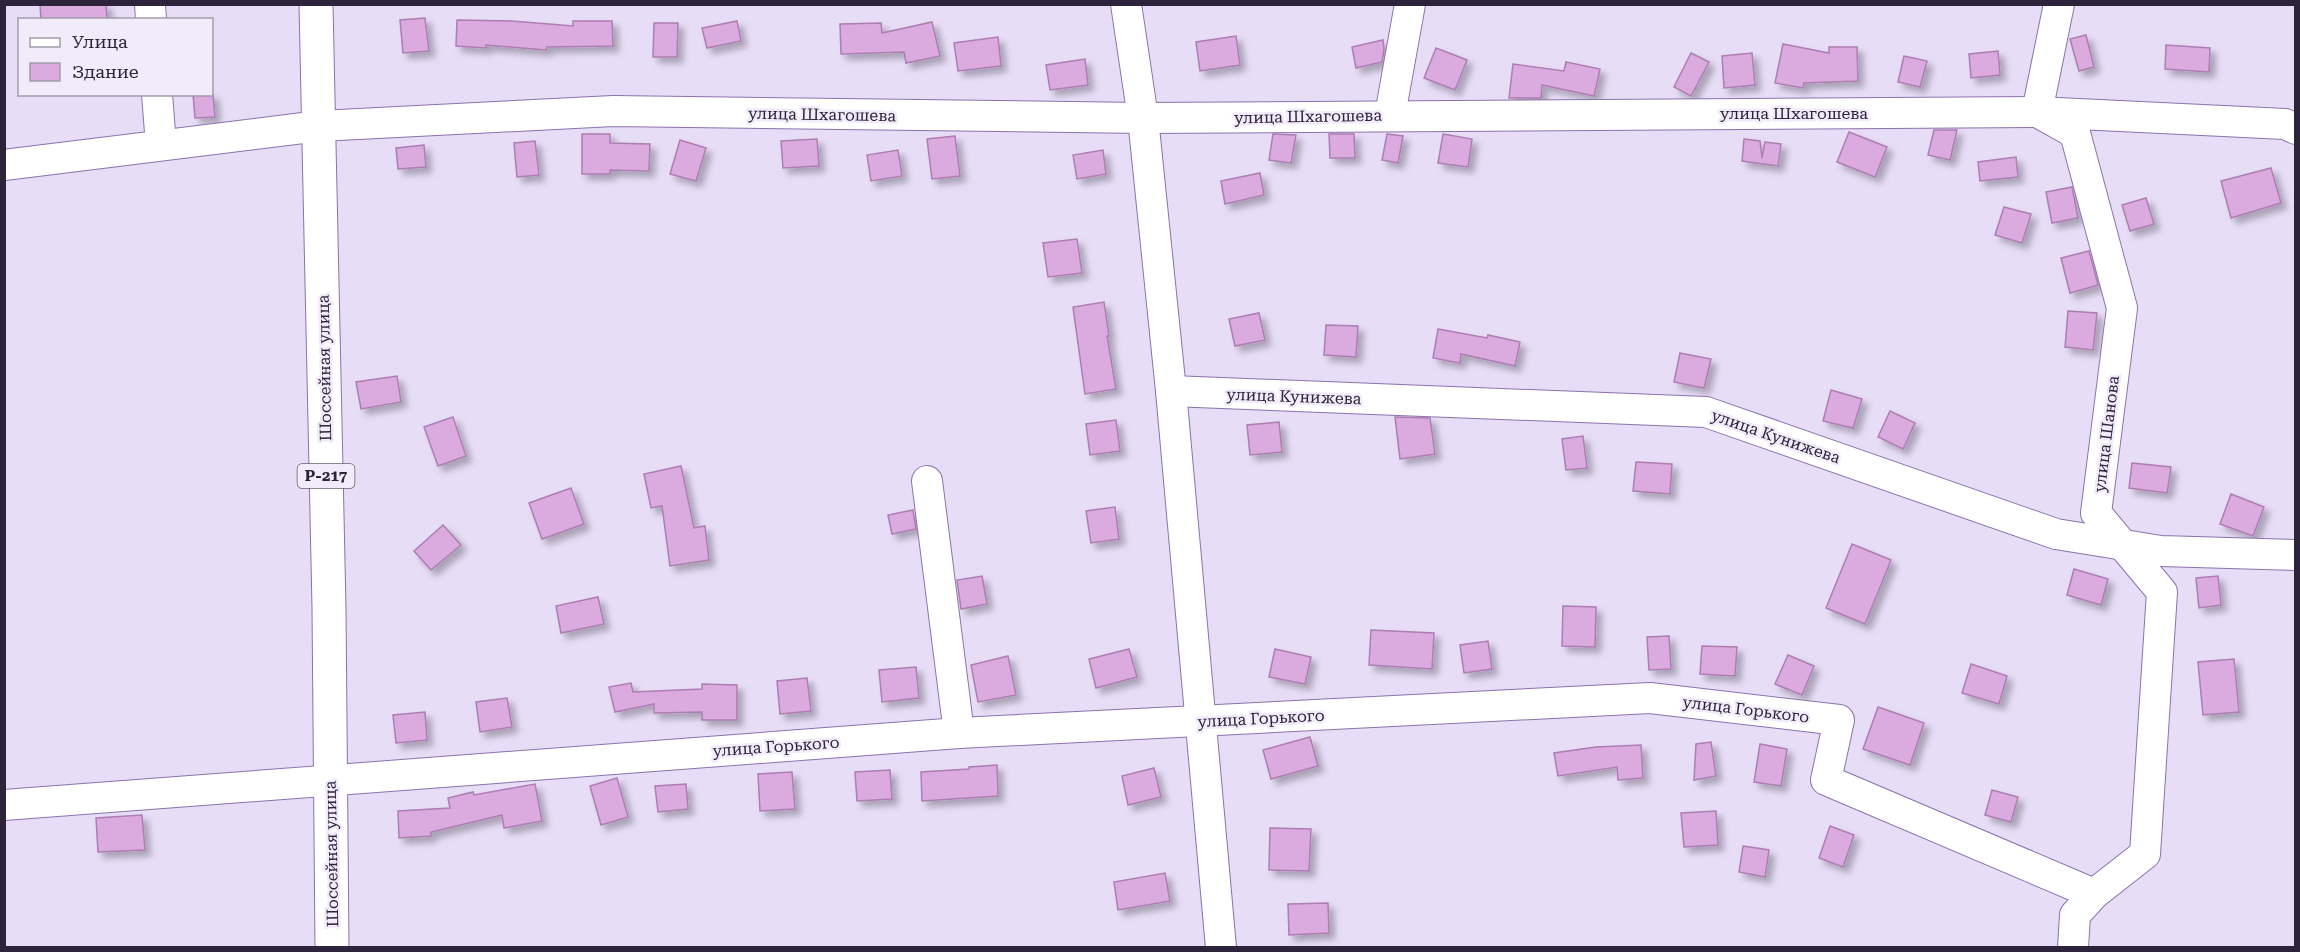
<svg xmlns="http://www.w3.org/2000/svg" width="2300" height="952" font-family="'Roboto Serif',serif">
  <defs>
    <filter id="shadow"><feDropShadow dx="5.5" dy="5.5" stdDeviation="3" flood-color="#0004"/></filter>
  </defs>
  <rect width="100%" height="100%" fill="#e7ddf7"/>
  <!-- building -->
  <g fill="#dbaadf" stroke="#ad7eb1" stroke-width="1.5" filter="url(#shadow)">
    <path d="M40,4H106L107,20H41Z"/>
    <path d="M425,18L429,51L403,53L400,20Z"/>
    <path d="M457,20L512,21L573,26V21H612L613,46L547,47L546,50L486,45V48L456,46Z"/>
    <path d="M737,21L741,41L707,48L702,28Z"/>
    <path d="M932,22L940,56L906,63L904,52L841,54L840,24L881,23L882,33Z"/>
    <path d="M654,23H678L677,57H653Z"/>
    <path d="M2086,35L2094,67L2079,71L2070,39Z"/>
    <path d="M1236,36L1240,65L1200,71L1196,42Z"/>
    <path d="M998,37L1001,66L958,71L954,43Z"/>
    <path d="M1383,40L1384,49L1382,62L1356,68L1352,47Z"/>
    <path d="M1783,44L1829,53V47H1857L1858,81L1804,83L1803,88L1775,83Z"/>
    <path d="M2166,45L2210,48L2209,72L2165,69Z"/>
    <path d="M1436,48L1467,60L1455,90L1424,78Z"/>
    <path d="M1998,51L2000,75L1971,78L1969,54Z"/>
    <path d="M1691,53L1709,62L1691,96L1674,87Z"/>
    <path d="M1752,53L1755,85L1724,88L1722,56Z"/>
    <path d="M1904,56L1927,61L1920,87L1898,82Z"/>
    <path d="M1085,59L1088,85L1050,90L1046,65Z"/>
    <path d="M1566,62L1600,69L1594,96L1542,85L1541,98H1509L1513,64L1564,71Z"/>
    <path d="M193,94H213L215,117L195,118Z"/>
    <path d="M1934,130H1957L1950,160L1928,155Z"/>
    <path d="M1849,132L1887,147L1875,177L1837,162Z"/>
    <path d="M582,134H610V143L650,144L649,171L610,170V174H582Z"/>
    <path d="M1273,134L1296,135L1291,163L1269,160Z"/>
    <path d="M1329,134H1354L1355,158H1330Z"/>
    <path d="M1387,134L1403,136L1398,163L1382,160Z"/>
    <path d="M1443,134L1472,139L1468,167L1438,163Z"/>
    <path d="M955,136L960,176L932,179L927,139Z"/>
    <path d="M817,139L819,166L783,168L781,141Z"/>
    <path d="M1744,139L1760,141L1762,158L1765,142L1781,144L1778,166L1742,161Z"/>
    <path d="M680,140L706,148L696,181L670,174Z"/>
    <path d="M535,141L539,175L517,177L514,143Z"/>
    <path d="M424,145L426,167L398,169L396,148Z"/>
    <path d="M898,150L902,176L871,181L867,155Z"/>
    <path d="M1103,150L1106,174L1077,179L1073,155Z"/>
    <path d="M2016,157L2018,177L1980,181L1978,162Z"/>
    <path d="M2271,168L2281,203L2231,218L2221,181Z"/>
    <path d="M1260,173L1264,195L1225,204L1221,181Z"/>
    <path d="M2072,187L2078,218L2052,223L2046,192Z"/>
    <path d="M2146,198L2154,224L2130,231L2122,205Z"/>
    <path d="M2004,207L2031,214L2022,243L1995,235Z"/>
    <path d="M1077,239L1082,273L1048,277L1043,243Z"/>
    <path d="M2089,251L2098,285L2070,293L2061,258Z"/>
    <path d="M1104,302L1109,336H1107L1116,389L1085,394L1073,307Z"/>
    <path d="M2068,311L2097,313L2093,350L2065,347Z"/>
    <path d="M1259,313L1265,340L1235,346L1229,319Z"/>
    <path d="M1326,325L1358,326L1356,357L1324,355Z"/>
    <path d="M1438,329L1487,338L1488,335L1520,342L1515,366L1461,354L1460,363L1433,358Z"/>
    <path d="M1680,353L1711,359L1704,388L1674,382Z"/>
    <path d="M397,376L401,402L361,409L356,382Z"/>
    <path d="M1831,390L1862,399L1853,428L1823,421Z"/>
    <path d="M1890,411L1915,423L1903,449L1878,437Z"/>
    <path d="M453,417L466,456L438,466L424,427Z"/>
    <path d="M1395,417L1430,418L1435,454L1400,459Z"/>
    <path d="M1116,420L1120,451L1090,455L1086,424Z"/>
    <path d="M1279,422L1282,452L1250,455L1247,425Z"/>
    <path d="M1583,436L1587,468L1566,470L1562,439Z"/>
    <path d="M1636,462L1672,464L1670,494L1633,491Z"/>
    <path d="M2132,463L2171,467L2167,493L2129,488Z"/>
    <path d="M681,466L694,528L705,526L709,560L670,566L662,506L651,508L644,474Z"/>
    <path d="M571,488L584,524L542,539L529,503Z"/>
    <path d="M2231,494L2264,507L2253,536L2220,524Z"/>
    <path d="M1115,507L1119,539L1091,543L1086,511Z"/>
    <path d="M913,510L916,529L892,534L888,515Z"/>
    <path d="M443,525L461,545L431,570L414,551Z"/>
    <path d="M1852,544L1891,560L1865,624L1826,608Z"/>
    <path d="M2074,569L2108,579L2101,605L2067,595Z"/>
    <path d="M982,576L987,604L961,609L957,580Z"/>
    <path d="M2218,576L2221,605L2199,608L2196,578Z"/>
    <path d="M598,597L604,624L561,633L556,606Z"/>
    <path d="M1563,606L1596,607L1595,647L1562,646Z"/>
    <path d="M1371,630L1434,633L1432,669L1369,665Z"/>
    <path d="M1669,636L1671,669L1649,670L1647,637Z"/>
    <path d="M1488,641L1492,669L1464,673L1460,645Z"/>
    <path d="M1702,646L1737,647L1735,676L1700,674Z"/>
    <path d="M1129,649L1137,677L1096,688L1089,659Z"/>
    <path d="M1275,649L1311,657L1305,684L1269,677Z"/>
    <path d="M1788,655L1814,666L1802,695L1775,684Z"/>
    <path d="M1008,656L1016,695L978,702L971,665Z"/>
    <path d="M2234,659L2239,712L2203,715L2198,662Z"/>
    <path d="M1971,664L2007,676L1999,704L1962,693Z"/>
    <path d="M916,667L919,698L882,702L879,670Z"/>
    <path d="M807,678L811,711L780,714L777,681Z"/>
    <path d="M631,683L633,692L702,689V684L737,685V720H702V712L654,713V704L615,712L609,687Z"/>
    <path d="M507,698L512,727L480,732L476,702Z"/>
    <path d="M1878,707L1924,723L1910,765L1863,749Z"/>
    <path d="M425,712L427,740L396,743L393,715Z"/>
    <path d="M1310,737L1318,766L1271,779L1263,750Z"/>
    <path d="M1711,742L1716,776L1694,780L1696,744Z"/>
    <path d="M1760,744L1787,749L1781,786L1754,782Z"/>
    <path d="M1641,745L1643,778L1618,780L1617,767L1558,776L1554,753L1596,747Z"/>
    <path d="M997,765L998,796L922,801L921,772L969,769V767Z"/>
    <path d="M1154,768L1161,797L1128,805L1122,776Z"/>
    <path d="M890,770L892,799L857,801L855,772Z"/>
    <path d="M792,772L795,809L760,811L758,774Z"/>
    <path d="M617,778L628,817L601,825L590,786Z"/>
    <path d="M535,784L542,821L504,828L502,815L431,832V836L399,838L398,811L450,808L448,798L473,792L474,795Z"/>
    <path d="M686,784L688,809L658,812L655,786Z"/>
    <path d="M1992,790L2018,797L2011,822L1985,815Z"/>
    <path d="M1716,811L1718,845L1684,847L1681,813Z"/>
    <path d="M142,815L145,850L98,852L96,818Z"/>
    <path d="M1830,826L1854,835L1843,867L1819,858Z"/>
    <path d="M1270,828L1311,829L1309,871L1269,870Z"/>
    <path d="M1743,846L1769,850L1765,877L1739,872Z"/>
    <path d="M1165,873L1170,901L1118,910L1114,882Z"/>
    <path d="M1328,903L1329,933L1289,935L1288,904Z"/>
  </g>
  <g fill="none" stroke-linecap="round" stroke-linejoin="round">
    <!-- minor casing -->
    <g stroke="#8b72ad" stroke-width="32">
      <g id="minor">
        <path d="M150,4L151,20"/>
        <path d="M1126,4L1143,118L1171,391L1221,948"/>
        <path d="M2059,4L2037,112L2075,133L2122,308L2096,513L2162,592L2145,854L2094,894L2075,915L2073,948"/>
        <path d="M157,94L161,145"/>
        <path d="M1390,115L1410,4"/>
        <path d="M4,165L319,126L613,111L1143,118L2037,112L2285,124L2296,129"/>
        <path d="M1171,391L1706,412L2056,534L2161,551L2296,555"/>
        <path d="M927,481L959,733"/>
        <path d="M4,805L959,733L1650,698L1839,720L1826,780L2094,894"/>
      </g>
    </g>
    <!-- highway casing -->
    <g stroke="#8b72ad" stroke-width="35">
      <path id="highway" d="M316,4L329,608L332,948"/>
    </g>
    <!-- minor -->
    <use href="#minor" stroke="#fff" stroke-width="30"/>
    <!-- highway -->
    <use href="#highway" stroke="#fff" stroke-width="33"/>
  </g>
  <g text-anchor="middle" stroke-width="5" stroke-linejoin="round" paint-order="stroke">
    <!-- shield labels -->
    <rect fill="#f2ecfa" stroke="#685f74" stroke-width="1.5" x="297.5" y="464" width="57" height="24" rx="4.5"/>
    <g font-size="15" font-weight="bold" fill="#2d233b">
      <text x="326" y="481">Р-217</text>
    </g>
    <!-- street labels -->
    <g font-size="16" fill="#2d233b" stroke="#f2ecfa">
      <text x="1794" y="119">улица Шхагошева</text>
      <text transform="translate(822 114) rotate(1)" y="6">улица Шхагошева</text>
      <text transform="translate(1308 116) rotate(-1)" y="6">улица Шхагошева</text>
      <text transform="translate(324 368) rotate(-91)" y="6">Шоссейная улица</text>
      <text transform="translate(1294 396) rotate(2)" y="6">улица Кунижева</text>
      <text transform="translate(2106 434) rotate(-83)" y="6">улица Шанова</text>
      <text transform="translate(1776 436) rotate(19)" y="6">улица Кунижева</text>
      <text transform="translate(1746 709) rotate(7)" y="6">улица Горького</text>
      <text transform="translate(1261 718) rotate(-3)" y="6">улица Горького</text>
      <text transform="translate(776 746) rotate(-4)" y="6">улица Горького</text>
      <text transform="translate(331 854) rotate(-91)" y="6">Шоссейная улица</text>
    </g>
  </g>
  <!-- border -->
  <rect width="2300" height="952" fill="none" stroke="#2d233b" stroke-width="12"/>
  <!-- legend -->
  <rect x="18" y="18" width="195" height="78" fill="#f2ecfa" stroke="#a39cae" stroke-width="1.5"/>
  <rect x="30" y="38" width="30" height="9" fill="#ffffff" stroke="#a39cae" stroke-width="1.5"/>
  <text x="72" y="48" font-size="18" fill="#2d233b">Улица</text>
  <rect x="30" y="63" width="30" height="18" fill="#dbaadf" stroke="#a39cae" stroke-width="1.5"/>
  <text x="72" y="78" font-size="18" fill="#2d233b">Здание</text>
</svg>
